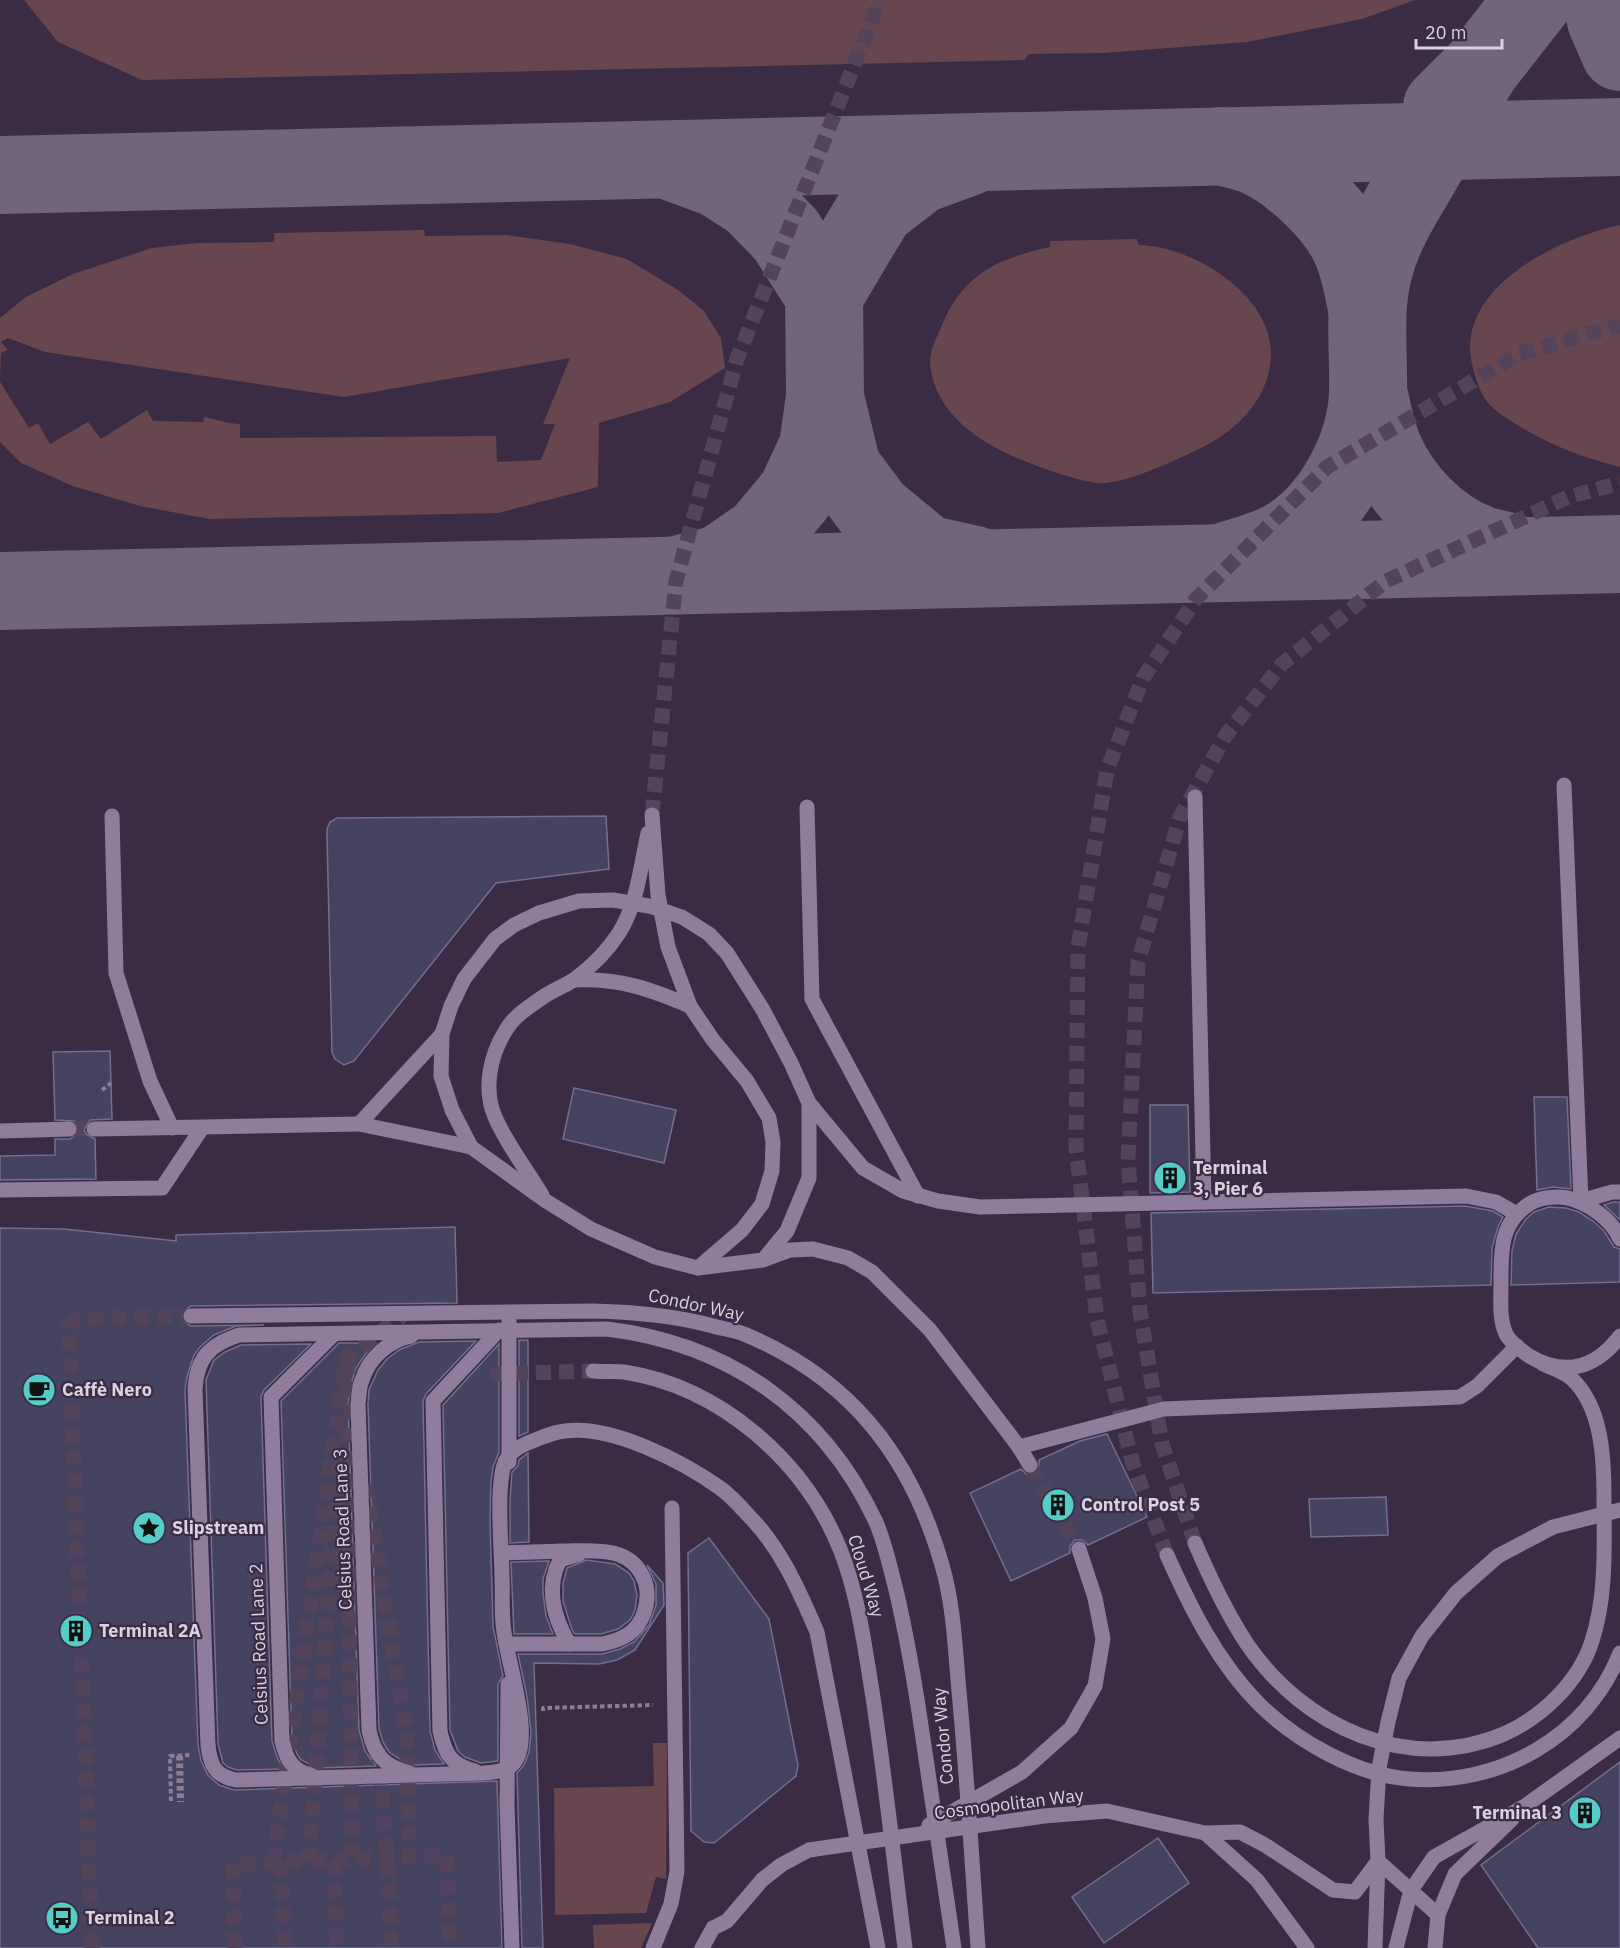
<svg xmlns="http://www.w3.org/2000/svg" width="1620" height="1948" font-family="'IBM Plex Sans',sans-serif">
  <rect width="100%" height="100%" fill="#3b2b45"/>
  <!-- green -->
  <g fill="#68464f">
    <path d="M24,0H1415L1362,19L1247,42L1103,53L1028,54L1025,60L142,80L58,42Z"/>
    <path d="M1620,225V467C1580,457 1546,444 1511,421C1505,417 1498,413 1493,408C1481,398 1477,382 1473,368C1451,289 1558,238 1620,225Z"/>
    <path d="M424,230L425,236L507,235L570,244L627,259L678,290L703,310L721,338L725,368L670,402L599,423L598,487L498,513L209,519L140,506L73,486L21,463L0,442V382L29,428L38,423L50,444L88,422L101,439L147,410L153,421L203,422L204,417C216,419 228,424 240,424V438L496,436L497,462L541,460L555,424H543L570,358L344,397L45,352L8,338L1,342L8,350L1,353L0,378V318L26,297L73,274L152,248L197,243L274,242V233Z"/>
    <path d="M1137,239L1139,245C1192,246 1271,294 1271,353C1271,396 1239,429 1203,447C1176,460 1135,480 1105,483C1092,485 1053,472 1040,467C992,450 936,421 930,364C929,351 937,337 942,325C963,274 999,258 1050,247V241Z"/>
    <path d="M653,1743H667L666,1879L656,1877L646,1913L555,1915L554,1788L654,1786Z"/>
    <path d="M652,1923L641,1948H594L593,1925Z"/>
  </g>
  <g fill="none" stroke-linecap="round" stroke-linejoin="round">
    <!-- taxiway -->
    <g stroke="#72647a" stroke-width="78">
      <path d="M1602,0L1606,20L1620,52"/>
      <path d="M1442,107L1480,69L1534,0"/>
      <path d="M1222,146C1234,150 1247,152 1258,157C1292,173 1334,212 1350,246C1359,266 1363,287 1367,308"/>
      <path d="M670,161L719,179L752,200L786,235L824,295L825,397L842,468L874,511L926,554L975,565"/>
      <path d="M0,175L1620,137"/>
      <path d="M824,295L876,208L919,175L968,157"/>
      <path d="M1368,392C1373,412 1376,432 1384,450C1402,491 1439,530 1482,545C1492,548 1503,550 1513,553"/>
      <path d="M1229,560C1247,555 1264,550 1280,542C1331,515 1367,447 1368,391C1369,350 1363,309 1374,269C1382,236 1400,208 1417,179C1438,142 1459,106 1480,69"/>
      <path d="M684,573L720,564L762,535L796,494L818,447L825,397"/>
      <path d="M0,591L1620,554"/>
    </g>
  </g>
  <!-- building -->
  <g fill="#464361" stroke="#726f8f" stroke-width="1.5">
    <path d="M606,816L609,869L496,883L354,1061L344,1065L335,1059L332,1052L327,835V829L330,822L337,818Z"/>
    <path d="M110,1051L112,1119L90,1120L84,1129L86,1134L95,1139L96,1179L0,1180V1156L55,1155V1139H70L78,1133V1124L74,1121L55,1120L53,1052Z"/>
    <path d="M574,1088L676,1110L664,1163L563,1139Z"/>
    <path d="M1534,1097H1567L1571,1189L1553,1187L1537,1190Z"/>
    <path d="M1150,1105H1188L1190,1192L1150,1193Z"/>
    <path d="M1613,1202H1620V1220L1604,1205Z"/>
    <path d="M1465,1206L1493,1211L1503,1217L1498,1227L1492,1248L1491,1285L1153,1293L1151,1213Z"/>
    <path d="M1549,1207L1566,1208L1579,1212L1593,1221L1604,1231L1614,1247L1620,1249V1282L1511,1285L1512,1251L1516,1234L1526,1219L1534,1212Z"/>
    <path d="M455,1227L457,1303L191,1306L182,1312V1320L191,1326L264,1325L236,1326L214,1335L200,1347L194,1355L187,1377L185,1389L198,1745L201,1761L208,1775L219,1785L234,1790L497,1781L502,1948H0V1228L64,1229L176,1241V1235Z"/>
    <path d="M519,1340H528V1432L519,1436Z"/>
    <path d="M476,1341L426,1394L423,1401L430,1731L435,1750L444,1764L414,1765L398,1758L389,1752L383,1742L379,1729L368,1404L369,1390L378,1370L387,1359L399,1350L419,1342Z"/>
    <path d="M339,1343H376L367,1352L356,1368L351,1384L348,1404L359,1730L365,1751L376,1766L318,1768L301,1760L297,1754L292,1740L281,1401Z"/>
    <path d="M311,1344L264,1390L261,1397L272,1741L277,1757L283,1769L237,1770L228,1767L223,1763L218,1744L206,1380L214,1360L225,1352L241,1345Z"/>
    <path d="M499,1344V1452L493,1467L491,1482L490,1517L493,1626L503,1676L498,1684V1761L481,1763L465,1757L458,1751L450,1730L443,1405Z"/>
    <path d="M1107,1434L1147,1517L1088,1545L1082,1540H1075L1070,1546V1553L1011,1581L970,1493L1021,1469L1026,1474H1035L1039,1469V1460L1080,1441Z"/>
    <path d="M528,1453L529,1542L510,1543V1500L512,1472L518,1466L519,1460Z"/>
    <path d="M1386,1497L1388,1535L1311,1537L1309,1499Z"/>
    <path d="M709,1538L769,1619L798,1765L796,1776L790,1781L714,1843L704,1842L691,1831L688,1553Z"/>
    <path d="M586,1560L615,1564L629,1573L634,1581L637,1595L635,1610L630,1620L618,1629L601,1634H575L572,1630L563,1601V1583L567,1568Z"/>
    <path d="M549,1561L543,1579V1593L546,1616L553,1634H514L511,1562Z"/>
    <path d="M647,1565L663,1583L664,1605L635,1650L617,1660L599,1664L534,1663L543,1948H522L517,1773L524,1765L529,1752L531,1733L527,1696L518,1654H602L620,1649L634,1642L649,1625L656,1605V1584Z"/>
    <path d="M1620,1762V1948H1538L1481,1865Z"/>
    <path d="M1158,1838L1189,1883L1104,1943L1072,1897Z"/>
  </g>
  <g fill="none" stroke-linecap="round" stroke-linejoin="round">
    <!-- minor-tunnel -->
    <g stroke="#53445c" stroke-width="15" stroke-dasharray="15 8" stroke-linecap="butt">
      <path d="M652,815L676,581L737,359L880,0"/>
      <path d="M69,1129H94"/>
      <path d="M346,1359L353,1439"/>
      <path d="M490,1374L593,1371"/>
      <path d="M347,1428L352,1860"/>
      <path d="M1030,1465L1079,1549"/>
      <path d="M366,1484L406,1731L410,1858"/>
      <path d="M1195,1543L1162,1444L1140,1311L1128,1160L1138,962L1180,817L1226,735L1282,664L1386,581L1568,497L1620,483"/>
      <path d="M1167,1555L1132,1461L1097,1319L1076,1148L1078,947L1107,770L1143,678L1196,599L1327,467L1519,354L1620,325"/>
      <path d="M378,1747L387,1858L391,1948"/>
      <path d="M333,1860L337,1948"/>
      <path d="M281,1862L285,1948"/>
      <path d="M309,1862L336,1491"/>
      <path d="M273,1863L346,1359L404,1314"/>
      <path d="M92,1948L69,1326L78,1319L191,1316"/>
      <path d="M235,1948L233,1864L447,1856L450,1948"/>
    </g>
    <!-- path -->
    <g stroke="#8c7f94" stroke-width="4" stroke-dasharray="4.5 3" stroke-linecap="butt">
      <path d="M102,1090L111,1083"/>
      <path d="M543,1711V1708L653,1705"/>
      <path d="M178,1756L179,1802"/>
      <path d="M181,1756L182,1802"/>
      <path d="M171,1801L170,1756L190,1755"/>
    </g>
    <!-- minor -->
    <g stroke="#907d9b" stroke-width="15">
      <path d="M1564,785L1581,1201L1612,1192H1620"/>
      <path d="M1195,797L1204,1202"/>
      <path d="M807,807L812,999L918,1196"/>
      <path d="M652,815L658,895L668,947L690,1006L713,1040L747,1081L769,1118L773,1142L772,1171L762,1204L742,1230L698,1268"/>
      <path d="M112,816L116,973L150,1081L172,1128"/>
      <path d="M575,980C619,978 650,989 690,1006"/>
      <path d="M442,1034L359,1124L471,1147"/>
      <path d="M809,1103L863,1168L903,1191L938,1201L980,1207L1466,1196L1496,1202L1515,1213"/>
      <path d="M94,1129L359,1124"/>
      <path d="M0,1131L69,1129"/>
      <path d="M0,1190L162,1188L202,1128"/>
      <path d="M542,1195C527,1170 507,1145 495,1117C483,1089 490,1055 506,1030C514,1016 530,1006 543,997C553,990 565,986 575,979C591,967 608,950 619,933C637,905 641,865 648,833"/>
      <path d="M1620,1239C1612,1219 1588,1203 1568,1198C1556,1196 1540,1197 1529,1204C1499,1224 1501,1252 1501,1285C1501,1301 1499,1319 1506,1334C1510,1342 1522,1351 1529,1356C1565,1377 1596,1368 1620,1336"/>
      <path d="M763,1260L787,1231L809,1178V1103L791,1063L763,1010L727,953L709,934L682,917L649,906L613,900L579,901L539,913L514,925L495,939L464,979L451,1006L442,1034L441,1076L452,1110L471,1147L546,1201L591,1229L655,1257L698,1268L763,1260L790,1250L813,1249L848,1258L872,1272L930,1330L1019,1447L1030,1465"/>
      <path d="M191,1316L593,1311C634,1312 673,1315 713,1326C723,1329 734,1330 744,1334C850,1378 911,1456 942,1565C954,1606 955,1649 959,1691C967,1776 972,1862 978,1948"/>
      <path d="M593,1371C603,1372 614,1371 624,1372C720,1387 804,1460 840,1549C858,1594 864,1643 872,1691C885,1776 894,1862 905,1948"/>
      <path d="M1019,1447L1164,1409L1460,1397L1477,1386L1517,1346"/>
      <path d="M509,1462V1321"/>
      <path d="M1195,1543C1210,1578 1226,1612 1247,1644C1304,1727 1407,1775 1504,1734C1542,1717 1579,1682 1592,1641C1607,1595 1604,1545 1604,1497C1604,1458 1602,1406 1571,1378C1564,1372 1552,1368 1543,1364"/>
      <path d="M502,1553C522,1552 542,1552 562,1551C591,1551 629,1545 643,1577C649,1589 648,1601 644,1613C637,1633 622,1640 602,1644H506"/>
      <path d="M1167,1555C1191,1609 1218,1663 1260,1705C1297,1741 1356,1775 1409,1779C1499,1786 1586,1738 1620,1653"/>
      <path d="M569,1644C554,1618 545,1588 560,1560L579,1554"/>
      <path d="M508,1684L507,1805L512,1948"/>
      <path d="M475,1771C451,1765 445,1754 440,1731L433,1401L499,1330"/>
      <path d="M409,1773C384,1766 374,1755 369,1730L358,1404C359,1396 359,1387 362,1380C369,1358 389,1340 411,1336"/>
      <path d="M311,1775C292,1771 286,1758 282,1741L271,1397L334,1334"/>
      <path d="M929,1825L1022,1772L1071,1728L1095,1686L1103,1639L1095,1598L1079,1549"/>
      <path d="M1205,1833L1240,1832L1265,1845L1333,1890L1355,1892L1378,1861"/>
      <path d="M1378,1861L1438,1915"/>
      <path d="M653,1948L671,1904L677,1871L672,1508"/>
      <path d="M702,1948L713,1928L727,1921L762,1880L781,1865L809,1850L1044,1816L1107,1811L1205,1833L1257,1880L1307,1948"/>
      <path d="M878,1948L817,1632C799,1591 781,1548 749,1516C740,1506 730,1495 720,1488C682,1461 612,1425 565,1431C554,1432 545,1436 535,1440C524,1444 511,1450 506,1460C495,1481 502,1552 502,1577C503,1595 501,1614 504,1632C508,1663 532,1734 516,1760C510,1771 495,1772 484,1773L236,1780C215,1776 210,1765 208,1745L195,1389C197,1358 209,1345 239,1335L607,1329C729,1344 822,1409 875,1520C885,1542 890,1567 896,1590C907,1637 915,1684 922,1732C932,1804 943,1876 954,1948"/>
      <path d="M1375,1948L1378,1861L1376,1819L1379,1768L1388,1722L1399,1678L1422,1636L1456,1593L1498,1556L1553,1527L1620,1510"/>
      <path d="M1396,1948L1411,1890L1434,1857L1525,1806L1620,1738"/>
      <path d="M1435,1948L1438,1915L1455,1874L1512,1819"/>
    </g>
  </g>
  <!-- icons -->
  <defs>
    <g id="building-disc" transform="scale(1.725)"><circle r="9.5" fill="#54cdc8" stroke="#3b2b45"/><path d="M-4-6H4V6H1V3H-1V6H-4ZM-2.5-4.3h1.7v1.8h-1.7ZM.8-4.3h1.7v1.8H.8ZM-2.5-1h1.7V.8h-1.7ZM.8-1h1.7V.8H.8Z" fill="#111"/></g>
    <g id="cafe-disc" transform="scale(1.725)"><circle r="9.5" fill="#54cdc8" stroke="#3b2b45"/><path d="M-5.5-4.5H6V0H3Q3 3.5 0 3.5H-2.5Q-5.5 3.5-5.5 0ZM3-3.2v2h1.7v-2ZM-6 4.5H4V6H-6Z" fill="#111"/></g>
    <g id="sight-disc" transform="scale(1.725)"><circle r="9.5" fill="#54cdc8" stroke="#3b2b45"/><path d="M0-6L1.8-2.2L6-1.7L2.9 1.2L3.7 5.4L0 3.3L-3.7 5.4L-2.9 1.2L-6-1.7L-1.8-2.2Z" fill="#111"/></g>
    <g id="bus-disc" transform="scale(1.725)"><circle r="9.5" fill="#54cdc8" stroke="#3b2b45"/><path d="M-5-6H5V4H4V6H2V4H-2V6H-4V4H-5ZM-3.5-4V0h7V-4ZM-3.5 1.2v1.5H-2V1.2ZM2 1.2v1.5H3.5V1.2Z" fill="#111"/></g>
  </defs>
  <g fill-rule="evenodd">
    <use href="#building-disc" x="1170" y="1178"/>
    <use href="#cafe-disc" x="39" y="1390"/>
    <use href="#building-disc" x="1058" y="1505"/>
    <use href="#sight-disc" x="149" y="1528"/>
    <use href="#building-disc" x="76" y="1631"/>
    <use href="#building-disc" x="1585" y="1813"/>
    <use href="#bus-disc" x="62" y="1918"/>
  </g>
  <g text-anchor="middle" stroke-width="4.5" stroke-linejoin="round" paint-order="stroke">
    <!-- poi labels -->
    <g font-size="18" font-weight="bold" fill="#dbd1e1" stroke="#3b2b45" text-anchor="start">
      <text x="1193" y="1174">Terminal<tspan x="1193" dy="21">3, Pier 6</tspan></text>
      <text x="62" y="1396">Caffè Nero</text>
      <text x="1081" y="1511">Control Post 5</text>
      <text x="172" y="1534">Slipstream</text>
      <text x="99" y="1637">Terminal 2A</text>
      <text x="1562" y="1819" text-anchor="end">Terminal 3</text>
      <text x="85" y="1924">Terminal 2</text>
    </g>
    <!-- street labels -->
    <g font-size="18" fill="#dbd1e1" stroke="#3b2b45">
      <text transform="translate(696 1305) rotate(12)" y="6">Condor Way</text>
      <text transform="translate(343 1529) rotate(-92)" y="6">Celsius Road Lane 3</text>
      <text transform="translate(866 1576) rotate(73)" y="6">Cloud Way</text>
      <text transform="translate(259 1644) rotate(-92)" y="6">Celsius Road Lane 2</text>
      <text transform="translate(943 1736) rotate(-95)" y="6">Condor Way</text>
      <text transform="translate(1009 1804) rotate(-7)" y="6">Cosmopolitan Way</text>
    </g>
  </g>
  <!-- scale -->
  <path d="M1416 39v9h86v-9" fill="none" stroke="#dbd1e1" stroke-width="3"/>
  <text x="1425" y="39" font-size="18" fill="#dbd1e1" stroke="#3b2b45" stroke-width="4.5" paint-order="stroke">20 m</text>
</svg>
